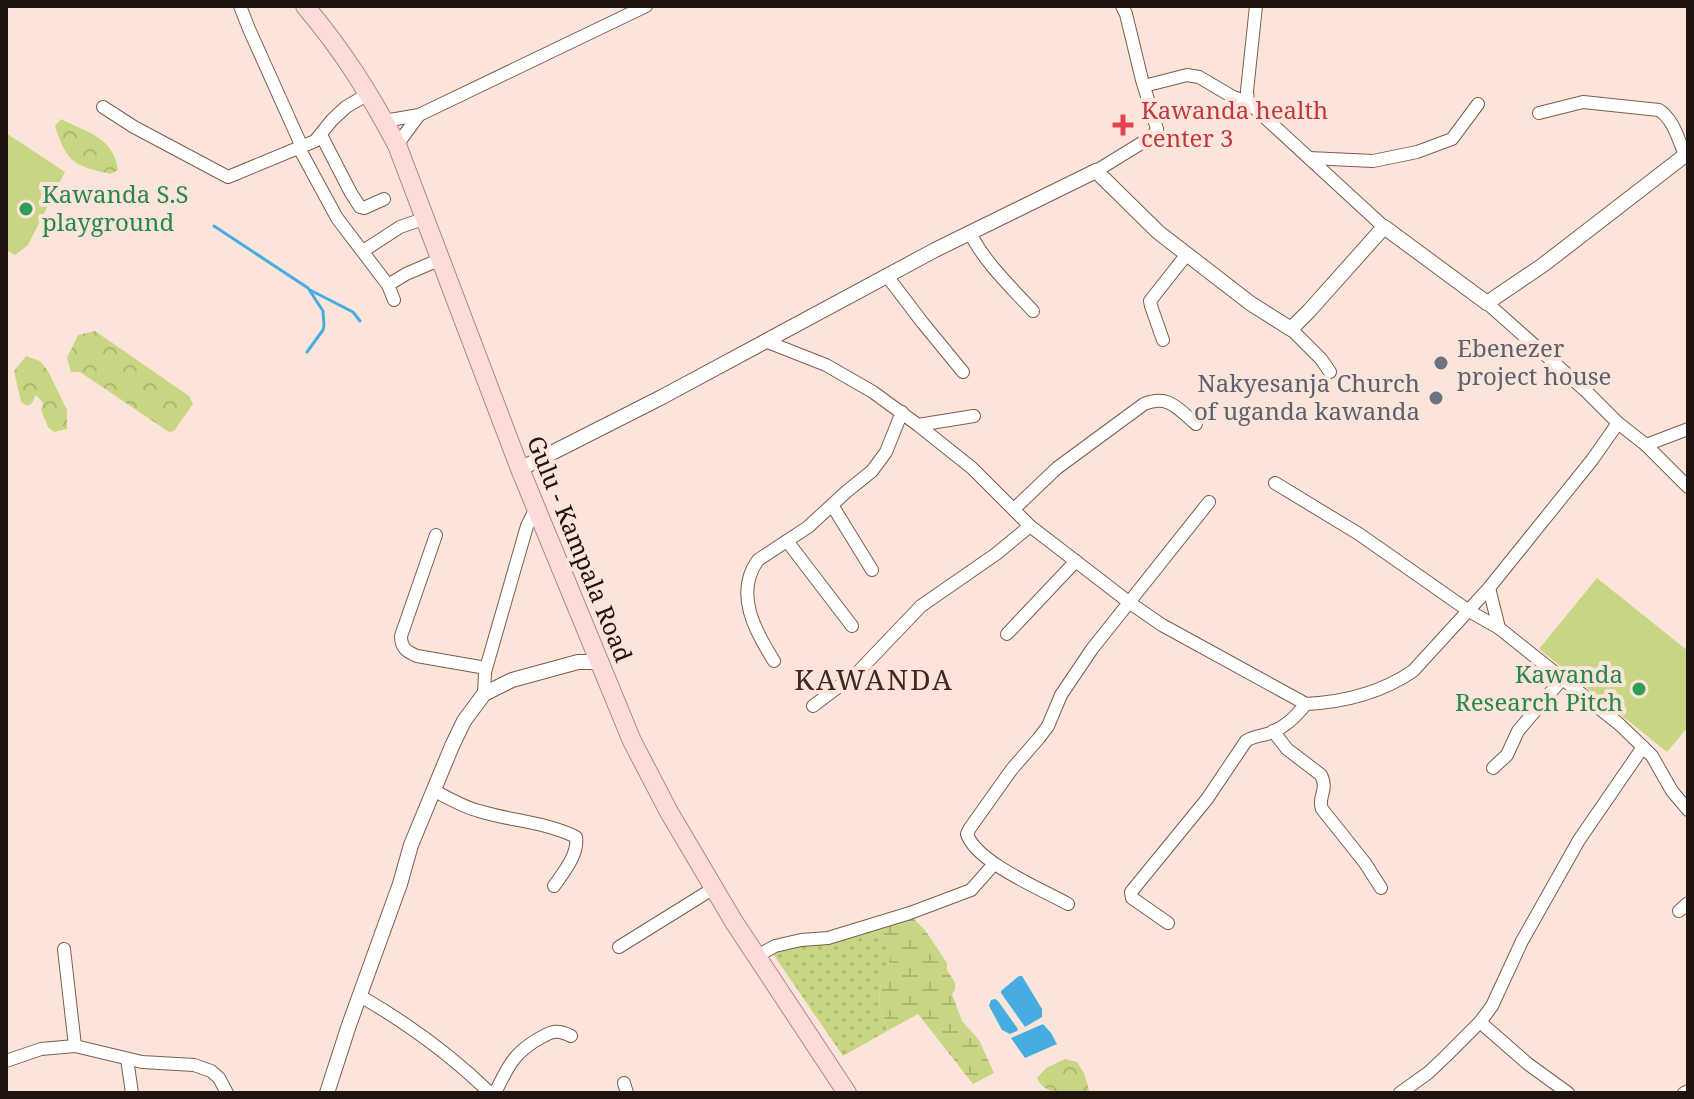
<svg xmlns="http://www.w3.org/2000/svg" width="1694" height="1099" font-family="'Noto Serif',serif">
  <defs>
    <pattern id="grass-dots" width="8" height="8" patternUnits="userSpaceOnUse" patternTransform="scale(2)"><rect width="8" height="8" fill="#c8d684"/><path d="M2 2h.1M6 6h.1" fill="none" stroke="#acb771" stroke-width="1.8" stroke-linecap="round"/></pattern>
    <pattern id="forest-crowns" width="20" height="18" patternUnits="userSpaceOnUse" patternTransform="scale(2)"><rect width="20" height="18" fill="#c8d684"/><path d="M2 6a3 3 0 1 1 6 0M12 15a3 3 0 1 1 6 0" fill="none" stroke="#acb771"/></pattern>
    <pattern id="wetland-marsh" width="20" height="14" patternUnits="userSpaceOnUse" patternTransform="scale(2)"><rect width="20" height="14" fill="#c8d684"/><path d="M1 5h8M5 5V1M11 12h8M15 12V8" fill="none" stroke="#acb771"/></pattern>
  </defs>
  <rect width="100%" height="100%" fill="#fbe5db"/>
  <!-- grass -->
  <path fill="url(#grass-dots)" d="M881,926L891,956L880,988L879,1006L889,1030L843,1056L771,951Z"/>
  <!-- forest -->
  <g fill="url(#forest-crowns)">
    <path d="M61,119C87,133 113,136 118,170L111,174C75,166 67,164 55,126Z"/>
    <path d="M95,331L189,396L193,404L174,431L169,432L80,372H71L67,358L78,335Z"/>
    <path d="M26,356L40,361L48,371L67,410V429L54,432L48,427L41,410L43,403L36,395L32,403L27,406L21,402L14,371Z"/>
    <path d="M1065,1059L1077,1062L1084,1073L1090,1093C1071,1093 1046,1098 1037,1078L1046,1068Z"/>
  </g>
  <!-- wetland -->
  <path fill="url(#wetland-marsh)" d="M910,915L925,930L947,963V970L955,983V990L952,994L962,1021L979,1040L994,1073L973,1084L918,1014L889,1030L879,1006L880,988L891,956L881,926Z"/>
  <!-- garden -->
  <g fill="#c8d684">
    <path d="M6,133L65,172L28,245L15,255L6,250Z"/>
    <path d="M1597,578L1688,651V727L1667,752L1539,649Z"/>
  </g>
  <!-- water -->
  <g fill="#47ade0">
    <path d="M1019,976H1022L1042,1009V1017L1025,1027L1001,993V991Z"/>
    <path d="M995,999L998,1001L1018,1029L1017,1031L1010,1034L1002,1030L989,1006L991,1000Z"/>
    <path d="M1043,1024L1051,1033L1057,1044L1025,1058L1011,1038Z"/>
  </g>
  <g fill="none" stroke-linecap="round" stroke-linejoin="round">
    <!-- stream -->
    <g stroke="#47ade0" stroke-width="3">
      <path d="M214,226L308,288L323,311L324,325L323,330L307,352"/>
      <path d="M310,290L353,312L360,321"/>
      <path d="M528,451L532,453L547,448"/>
    </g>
    <!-- minor casing -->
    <g stroke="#7c5d50" stroke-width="14">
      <g id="minor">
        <path d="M240,6L249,29L302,147"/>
        <path d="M1256,6L1247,91L1248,102L1384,227"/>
        <path d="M1144,86L1187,75L1199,77L1233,97L1248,102"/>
        <path d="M103,107L134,127L228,177L315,141L332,120L346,107L368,94"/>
        <path d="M1539,113L1583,102L1659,110C1674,120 1678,139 1685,155"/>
        <path d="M384,121L419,115L646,6"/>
        <path d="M321,135L351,193L360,207L364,208L384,199"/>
        <path d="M397,145L419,115"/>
        <path d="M299,148L337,218L388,285L394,300"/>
        <path d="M1309,158L1373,161L1417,152L1452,139L1478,104"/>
        <path d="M1096,171L1153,136L1157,129L1142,80L1126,14L1122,6"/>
        <path d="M970,233C985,263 1011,287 1033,311"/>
        <path d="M363,251L400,227L426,218"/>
        <path d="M887,276L922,322L963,372"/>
        <path d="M388,285L406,274L441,259"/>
        <path d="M1487,303L1587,392L1618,423L1646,445L1688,487"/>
        <path d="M1291,329L1321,359L1330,372"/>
        <path d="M1163,340L1151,306L1150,301L1187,254"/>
        <path d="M765,341L826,365L873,392L918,425L972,468L1030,526L1130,603L1162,625L1306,704C1344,702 1381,693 1413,671L1489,588L1592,460L1618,423"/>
        <path d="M918,425L974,416"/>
        <path d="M1646,445L1688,429"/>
        <path d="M1275,483L1359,534L1469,611L1499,628L1619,724L1643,747L1652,756L1672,791L1688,810"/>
        <path d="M832,505L872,570"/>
        <path d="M1014,509L1057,468L1144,404C1169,394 1178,409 1196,424"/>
        <path d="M436,535L401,636C401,648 407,652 417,656L486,668"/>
        <path d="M787,541L852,626"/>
        <path d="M1489,588L1499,628"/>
        <path d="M1007,634L1076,561"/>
        <path d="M774,661C755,631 734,593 758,560L808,527L846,492L872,471L886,452L902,412"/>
        <path d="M484,694L485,672L527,526L536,508"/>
        <path d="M813,706L858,672L921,606L996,554L1030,526"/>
        <path d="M1273,731L1287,749L1321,775C1329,791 1317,796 1322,809L1365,863L1381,888"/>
        <path d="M1493,768L1507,755L1518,731L1562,679"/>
        <path d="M433,790C448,798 463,807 479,811C511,821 546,822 576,837C579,854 563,873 554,886"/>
        <path d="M1068,904C1041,889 976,862 967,834L970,828L1012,769L1039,738L1048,726L1061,695L1092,649L1209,502"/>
        <path d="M1679,911L1688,903"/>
        <path d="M1168,923L1132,898L1131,892L1207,799L1246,741C1253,736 1262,736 1270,733C1287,726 1295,717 1306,704"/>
        <path d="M619,947L714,888"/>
        <path d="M64,949L75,1046"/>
        <path d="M757,956L775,946L801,940L828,938L910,913L971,890L994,864"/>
        <path d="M360,996C407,1023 452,1056 490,1093"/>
        <path d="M1480,1022L1528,1064L1568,1093"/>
        <path d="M127,1059L132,1093"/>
        <path d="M6,1061L41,1049L75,1046L142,1062L194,1065L211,1071L219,1078L227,1093"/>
        <path d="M624,1083L627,1093"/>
        <path d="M495,1093C508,1067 513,1053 540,1038C552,1031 558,1029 571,1036"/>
        <path d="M1400,1093L1428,1073L1446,1056L1480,1022L1492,1006L1522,941L1579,840L1643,747"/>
        <path d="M1684,1093L1688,1091"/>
      </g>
    </g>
    <!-- tertiary casing -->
    <g stroke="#7c5d50" stroke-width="16">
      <g id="tertiary">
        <path d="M520,469L662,397L935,250L1096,171L1158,232L1250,303L1291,329L1309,311L1384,227L1487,303L1543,265L1688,153"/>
        <path d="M327,1093L349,1025L400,884L411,845L452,746L464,721L484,694L512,680L578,662H599"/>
      </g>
    </g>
    <!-- primary casing -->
    <g stroke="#ae8682" stroke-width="20">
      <path id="primary" d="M305,6C343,51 370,94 397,145L520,469L632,741L669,812L734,922L847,1093"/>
    </g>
    <!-- minor -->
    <use href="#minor" stroke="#fff" stroke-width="12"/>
    <!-- tertiary -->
    <use href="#tertiary" stroke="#fff" stroke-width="14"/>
    <!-- primary -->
    <use href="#primary" stroke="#fcdcd9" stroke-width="18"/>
  </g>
  <!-- markers -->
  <path fill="#e0444e" stroke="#fbe5db" stroke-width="3" d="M1119 113h8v8h8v8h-8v8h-8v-8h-8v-8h8z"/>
  <g fill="#2e9e5b" stroke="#fbe5db" stroke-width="3">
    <circle cx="26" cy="209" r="8"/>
    <circle cx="1639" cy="689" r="8"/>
  </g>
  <g fill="#6b7280" stroke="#fbe5db" stroke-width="3">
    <circle cx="1441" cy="363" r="8"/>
    <circle cx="1436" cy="398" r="8"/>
  </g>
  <g text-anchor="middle" stroke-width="8" stroke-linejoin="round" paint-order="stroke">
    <!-- health labels -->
    <g font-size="24" fill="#be3a42" stroke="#fbe5db" text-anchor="start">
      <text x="1141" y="119">Kawanda health<tspan x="1141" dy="28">center 3</tspan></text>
    </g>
    <!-- leisure labels -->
    <g font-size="24" fill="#27864d" stroke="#fbe5db" text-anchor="start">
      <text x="42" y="203">Kawanda S.S<tspan x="42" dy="28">playground</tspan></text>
      <text x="1623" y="683" text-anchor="end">Kawanda<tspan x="1623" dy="28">Research Pitch</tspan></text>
    </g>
    <!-- worship labels -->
    <g font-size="24" fill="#5b616d" stroke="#fbe5db" text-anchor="start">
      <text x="1457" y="357">Ebenezer<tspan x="1457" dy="28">project house</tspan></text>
      <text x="1420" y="392" text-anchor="end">Nakyesanja Church<tspan x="1420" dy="28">of uganda kawanda</tspan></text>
    </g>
    <!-- street labels -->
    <g font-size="24" fill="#21140f" stroke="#fbe5db">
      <text transform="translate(579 549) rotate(68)" y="8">Gulu - Kampala Road</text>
    </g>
    <!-- quarter labels -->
    <g font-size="28" letter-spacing="2" fill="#44281d" stroke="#fbe5db">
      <text x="874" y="690">KAWANDA</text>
    </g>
  </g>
  <!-- border -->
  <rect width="1694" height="1099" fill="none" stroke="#21140f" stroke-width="16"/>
</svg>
